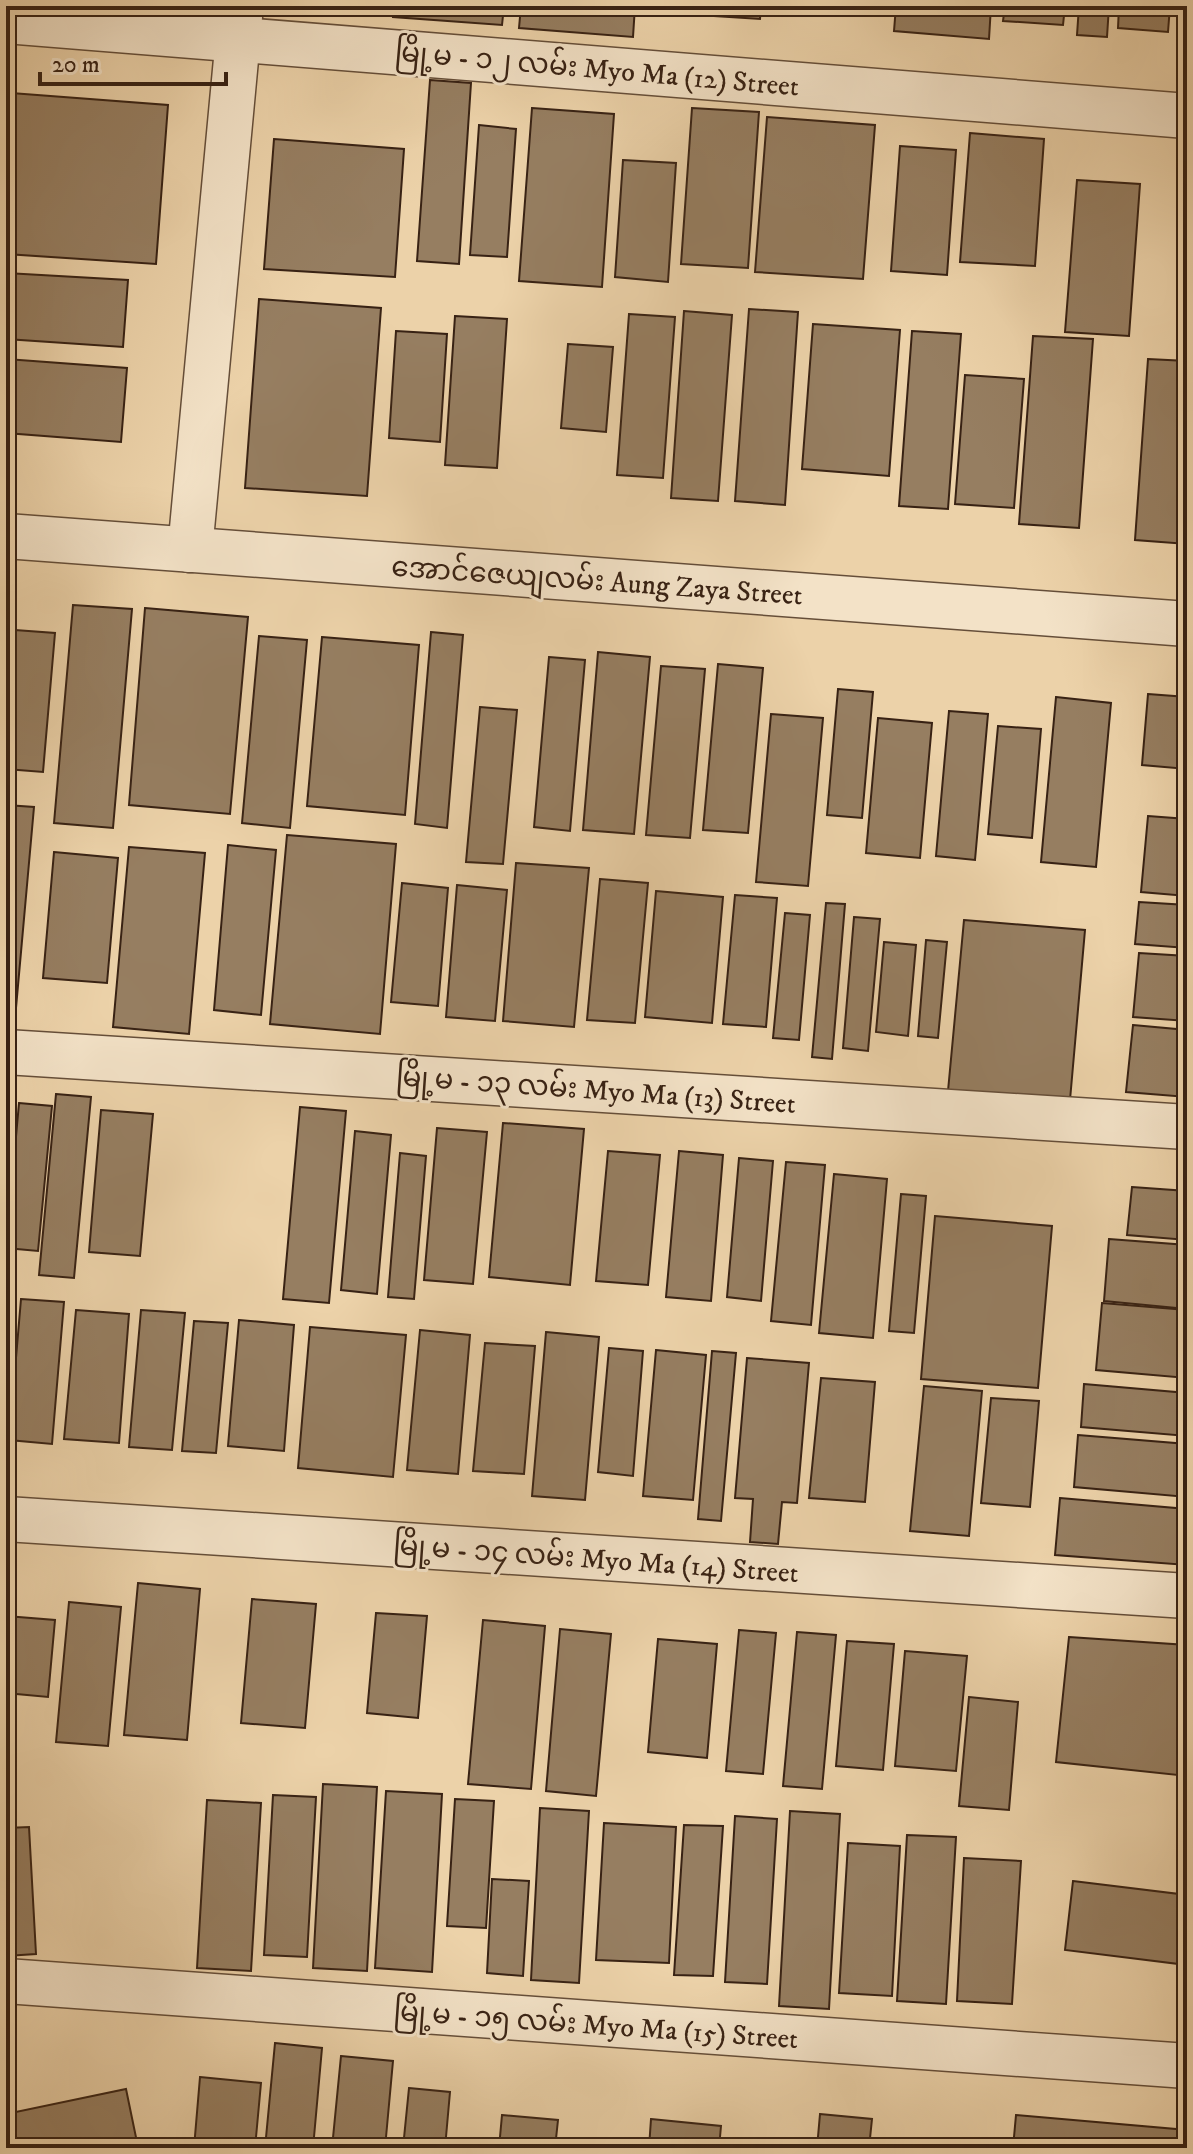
<svg xmlns="http://www.w3.org/2000/svg" width="1193" height="2154" font-family="'IM FELL DW Pica','Noto Sans Myanmar',serif">
  <rect width="100%" height="100%" fill="#ecd2a9"/>
  <filter id="stains"><feTurbulence type="fractalNoise" baseFrequency=".0025" numOctaves="4"/><feColorMatrix values="0 0 0 0 .2 0 0 0 0 .09 0 0 0 0 .02 0 0 0 .5 -.17"/></filter>
  <radialGradient id="worn" r=".72"><stop offset=".6" stop-color="#630" stop-opacity="0"/><stop offset="1" stop-color="#630" stop-opacity=".3"/></radialGradient>
  <!-- building -->
  <g fill="#967e61" stroke="#382214" stroke-width="2">
    <path d="M394,6H504L502,25L393,17Z"/>
    <path d="M521,6H635L633,37L519,28Z"/>
    <path d="M653,6H761L760,19L652,12Z"/>
    <path d="M896,6H991L989,39L894,31Z"/>
    <path d="M1005,6H1065L1063,25L1003,21Z"/>
    <path d="M1079,6H1109L1107,37L1077,35Z"/>
    <path d="M1119,6H1170L1168,32L1118,28Z"/>
    <path d="M430,80L471,83L459,264L417,261Z"/>
    <path d="M11,93L168,105L156,264L6,254V157Z"/>
    <path d="M532,108L614,114L602,287L519,281Z"/>
    <path d="M692,108L759,112L748,268L681,264Z"/>
    <path d="M767,117L875,125L863,279L755,272Z"/>
    <path d="M479,125L516,129L507,257L470,255Z"/>
    <path d="M970,133L1044,139L1035,266L960,262Z"/>
    <path d="M274,139L404,149L395,277L264,269Z"/>
    <path d="M900,146L956,150L947,275L891,271Z"/>
    <path d="M623,160L676,163L668,282L615,277Z"/>
    <path d="M1077,180L1140,184L1129,336L1065,332Z"/>
    <path d="M6,273L128,280L123,347L6,339Z"/>
    <path d="M259,299L381,308L367,496L245,488Z"/>
    <path d="M749,309L798,312L785,505L735,501Z"/>
    <path d="M684,311L732,315L718,501L671,498Z"/>
    <path d="M629,314L675,317L663,478L617,475Z"/>
    <path d="M455,316L507,319L497,468L445,465Z"/>
    <path d="M813,324L900,330L889,476L802,469Z"/>
    <path d="M396,331L447,334L440,442L389,438Z"/>
    <path d="M912,331L961,334L948,509L899,506Z"/>
    <path d="M1033,336L1093,339L1079,528L1019,524Z"/>
    <path d="M568,344L613,347L606,432L561,428Z"/>
    <path d="M6,359L127,368L121,442L6,433Z"/>
    <path d="M1148,359L1187,361V544L1135,540Z"/>
    <path d="M965,375L1024,379L1014,508L955,504Z"/>
    <path d="M73,605L132,609L113,828L54,823Z"/>
    <path d="M145,608L248,617L230,814L129,805Z"/>
    <path d="M15,630L55,633L43,772L6,769V726Z"/>
    <path d="M431,632L463,635L447,828L415,824Z"/>
    <path d="M259,636L307,640L290,828L242,823Z"/>
    <path d="M322,637L419,645L405,815L307,806Z"/>
    <path d="M598,652L650,657L634,834L583,830Z"/>
    <path d="M549,657L585,660L570,831L534,827Z"/>
    <path d="M718,664L763,668L748,833L703,830Z"/>
    <path d="M661,666L705,669L690,838L646,835Z"/>
    <path d="M838,689L873,692L862,818L827,815Z"/>
    <path d="M1148,694L1187,697V769L1142,765Z"/>
    <path d="M1056,697L1111,703L1096,867L1041,862Z"/>
    <path d="M480,707L517,710L503,864L466,862Z"/>
    <path d="M949,711L988,714L975,860L936,856Z"/>
    <path d="M771,714L823,718L808,886L756,882Z"/>
    <path d="M878,718L932,723L920,858L866,853Z"/>
    <path d="M998,726L1041,729L1032,838L988,834Z"/>
    <path d="M6,805L34,807L15,1019L6,1018Z"/>
    <path d="M1148,816L1187,819V896L1141,892Z"/>
    <path d="M287,835L396,844L380,1034L270,1024Z"/>
    <path d="M228,845L276,850L261,1015L214,1010Z"/>
    <path d="M129,847L205,853L189,1034L113,1027Z"/>
    <path d="M54,852L118,858L107,983L43,978Z"/>
    <path d="M516,863L589,868L574,1027L503,1021Z"/>
    <path d="M600,879L648,883L635,1023L587,1020Z"/>
    <path d="M402,883L448,888L438,1006L391,1002Z"/>
    <path d="M457,885L507,890L495,1021L446,1017Z"/>
    <path d="M656,891L723,897L712,1023L645,1017Z"/>
    <path d="M735,895L777,898L766,1027L723,1024Z"/>
    <path d="M1139,902L1187,905V948L1135,944Z"/>
    <path d="M826,903L845,904L832,1059L812,1057Z"/>
    <path d="M785,913L810,915L799,1040L773,1038Z"/>
    <path d="M854,917L880,919L868,1051L843,1048Z"/>
    <path d="M964,920L1085,930L1070,1100L948,1091Z"/>
    <path d="M926,940L947,942L938,1038L918,1036Z"/>
    <path d="M884,942L916,945L908,1036L876,1032Z"/>
    <path d="M1139,953L1187,956V1021L1133,1017Z"/>
    <path d="M1133,1025L1187,1030V1097L1126,1092Z"/>
    <path d="M56,1094L91,1097L74,1278L39,1275Z"/>
    <path d="M19,1103L52,1106L38,1251L6,1248Z"/>
    <path d="M300,1107L346,1111L329,1303L283,1299Z"/>
    <path d="M101,1110L153,1114L140,1256L89,1252Z"/>
    <path d="M503,1123L584,1129L570,1285L489,1277Z"/>
    <path d="M437,1128L487,1132L473,1284L424,1280Z"/>
    <path d="M355,1131L391,1135L377,1294L341,1290Z"/>
    <path d="M608,1151L660,1155L648,1285L596,1281Z"/>
    <path d="M679,1151L723,1155L711,1301L666,1297Z"/>
    <path d="M400,1153L426,1156L414,1299L388,1297Z"/>
    <path d="M739,1158L773,1161L761,1301L727,1297Z"/>
    <path d="M786,1162L825,1165L811,1325L771,1321Z"/>
    <path d="M834,1174L887,1179L873,1338L819,1333Z"/>
    <path d="M1132,1187L1187,1191V1240L1127,1235Z"/>
    <path d="M901,1194L926,1196L914,1333L889,1331Z"/>
    <path d="M935,1216L1052,1226L1038,1388L921,1379Z"/>
    <path d="M1109,1239L1187,1245V1309L1104,1301Z"/>
    <path d="M21,1299L64,1302L52,1444L9,1440Z"/>
    <path d="M1102,1303L1187,1310V1378L1096,1370Z"/>
    <path d="M76,1310L129,1314L119,1443L64,1439Z"/>
    <path d="M141,1310L185,1313L172,1450L129,1447Z"/>
    <path d="M239,1320L294,1325L284,1451L228,1446Z"/>
    <path d="M194,1321L228,1323L216,1453L182,1451Z"/>
    <path d="M310,1327L406,1335L393,1477L298,1468Z"/>
    <path d="M420,1330L470,1335L458,1474L407,1470Z"/>
    <path d="M546,1332L599,1337L585,1500L532,1496Z"/>
    <path d="M485,1343L535,1346L524,1474L473,1471Z"/>
    <path d="M609,1348L643,1351L633,1476L598,1472Z"/>
    <path d="M656,1350L706,1355L693,1500L643,1496Z"/>
    <path d="M712,1351L736,1353L721,1521L698,1519Z"/>
    <path d="M747,1358L809,1363L797,1503L782,1502L778,1544L750,1542L753,1499L735,1498Z"/>
    <path d="M821,1378L875,1382L865,1502L809,1498Z"/>
    <path d="M1084,1384L1187,1393V1436L1081,1427Z"/>
    <path d="M924,1386L982,1391L969,1536L910,1531Z"/>
    <path d="M991,1398L1039,1401L1030,1507L981,1503Z"/>
    <path d="M1078,1435L1187,1444V1497L1074,1487Z"/>
    <path d="M1060,1498L1187,1509V1565L1055,1555Z"/>
    <path d="M138,1583L200,1589L187,1740L124,1735Z"/>
    <path d="M252,1599L316,1604L305,1728L241,1723Z"/>
    <path d="M69,1602L121,1607L108,1746L56,1742Z"/>
    <path d="M376,1613L427,1616L418,1718L367,1713Z"/>
    <path d="M6,1616L55,1620L48,1697L6,1693Z"/>
    <path d="M483,1620L545,1626L531,1789L468,1784Z"/>
    <path d="M560,1629L611,1634L596,1796L546,1791Z"/>
    <path d="M739,1630L776,1633L763,1774L726,1771Z"/>
    <path d="M797,1632L836,1635L822,1789L783,1786Z"/>
    <path d="M1069,1637L1187,1645V1776L1056,1762Z"/>
    <path d="M658,1639L717,1644L707,1758L648,1752Z"/>
    <path d="M847,1641L894,1644L883,1770L836,1766Z"/>
    <path d="M905,1651L967,1656L956,1771L895,1766Z"/>
    <path d="M969,1697L1018,1702L1009,1810L959,1806Z"/>
    <path d="M323,1784L377,1787L367,1971L313,1968Z"/>
    <path d="M386,1791L442,1794L432,1972L375,1968Z"/>
    <path d="M273,1795L316,1797L307,1957L264,1955Z"/>
    <path d="M455,1799L494,1801L486,1928L447,1926Z"/>
    <path d="M207,1800L261,1803L251,1971L197,1968Z"/>
    <path d="M540,1808L589,1811L579,1983L531,1980Z"/>
    <path d="M790,1811L840,1814L829,2009L779,2006Z"/>
    <path d="M735,1816L777,1819L767,1984L725,1982Z"/>
    <path d="M604,1823L676,1827L669,1963L596,1960Z"/>
    <path d="M684,1825L723,1826L713,1976L674,1975Z"/>
    <path d="M29,1827L36,1954L6,1956V1828Z"/>
    <path d="M907,1835L956,1837L946,2004L897,2001Z"/>
    <path d="M848,1843L900,1846L892,1996L839,1993Z"/>
    <path d="M964,1858L1021,1861L1012,2004L957,2001Z"/>
    <path d="M492,1879L529,1881L523,1976L487,1973Z"/>
    <path d="M1073,1881L1187,1895V1965L1065,1950Z"/>
    <path d="M275,2043L322,2048L313,2148H265Z"/>
    <path d="M341,2056L393,2061L385,2148H332Z"/>
    <path d="M200,2077L261,2083L255,2148H194Z"/>
    <path d="M409,2088L450,2092L445,2148H403Z"/>
    <path d="M126,2089L138,2147L6,2148V2114Z"/>
    <path d="M820,2114L872,2119L869,2148H817Z"/>
    <path d="M502,2115L558,2120L555,2148H499Z"/>
    <path d="M1016,2115L1187,2130V2148H1013Z"/>
    <path d="M651,2119L721,2126L719,2148H649Z"/>
  </g>
  <g fill="none" stroke-linecap="round" stroke-linejoin="round">
    <!-- street casing -->
    <g stroke="#654e39" stroke-width="47">
      <g id="street">
        <path d="M6,21L1187,116"/>
        <path d="M6,536L1187,624"/>
        <path d="M190,550L241,6"/>
        <path d="M6,1052L1187,1127"/>
        <path d="M6,1519L1187,1596"/>
        <path d="M6,1981L1187,2066"/>
      </g>
    </g>
    <!-- street -->
    <use href="#street" stroke="#f3e2c7" stroke-width="44"/>
  </g>
  <g text-anchor="middle" stroke-width="6" stroke-linejoin="round" paint-order="stroke">
    <!-- street labels -->
    <g font-size="28" fill="#382214" stroke="#f3e2c7">
      <text transform="translate(597 68) rotate(5)" y="10">မြို့မ - ၁၂ လမ်း Myo Ma (12) Street</text>
      <text transform="translate(597 580) rotate(4)" y="10">အောင်ဇေယျလမ်း Aung Zaya Street</text>
      <text transform="translate(596 1089) rotate(4)" y="10">မြို့မ - ၁၃ လမ်း Myo Ma (13) Street</text>
      <text transform="translate(596 1558) rotate(4)" y="10">မြို့မ - ၁၄ လမ်း Myo Ma (14) Street</text>
      <text transform="translate(596 2024) rotate(4)" y="10">မြို့မ - ၁၅ လမ်း Myo Ma (15) Street</text>
    </g>
  </g>
  <!-- margin -->
  <rect width="1193" height="2154" fill="none" stroke="#ecd2a9" stroke-width="32"/>
  <rect x="8" y="8" width="1177" height="2138" fill="none" stroke="#382214" stroke-width="4"/>
  <rect x="16" y="16" width="1161" height="2122" fill="none" stroke="#382214" stroke-width="2"/>
  <!-- scale -->
  <path d="M40 72v12h186v-12" fill="none" stroke="#382214" stroke-width="4"/>
  <text x="52" y="72" font-size="24" fill="#382214" stroke="#f3e2c7" stroke-width="6" paint-order="stroke">20 m</text>
  <rect width="100%" height="100%" filter="url(#stains)"/>
  <rect width="100%" height="100%" fill="url(#worn)"/>
</svg>
